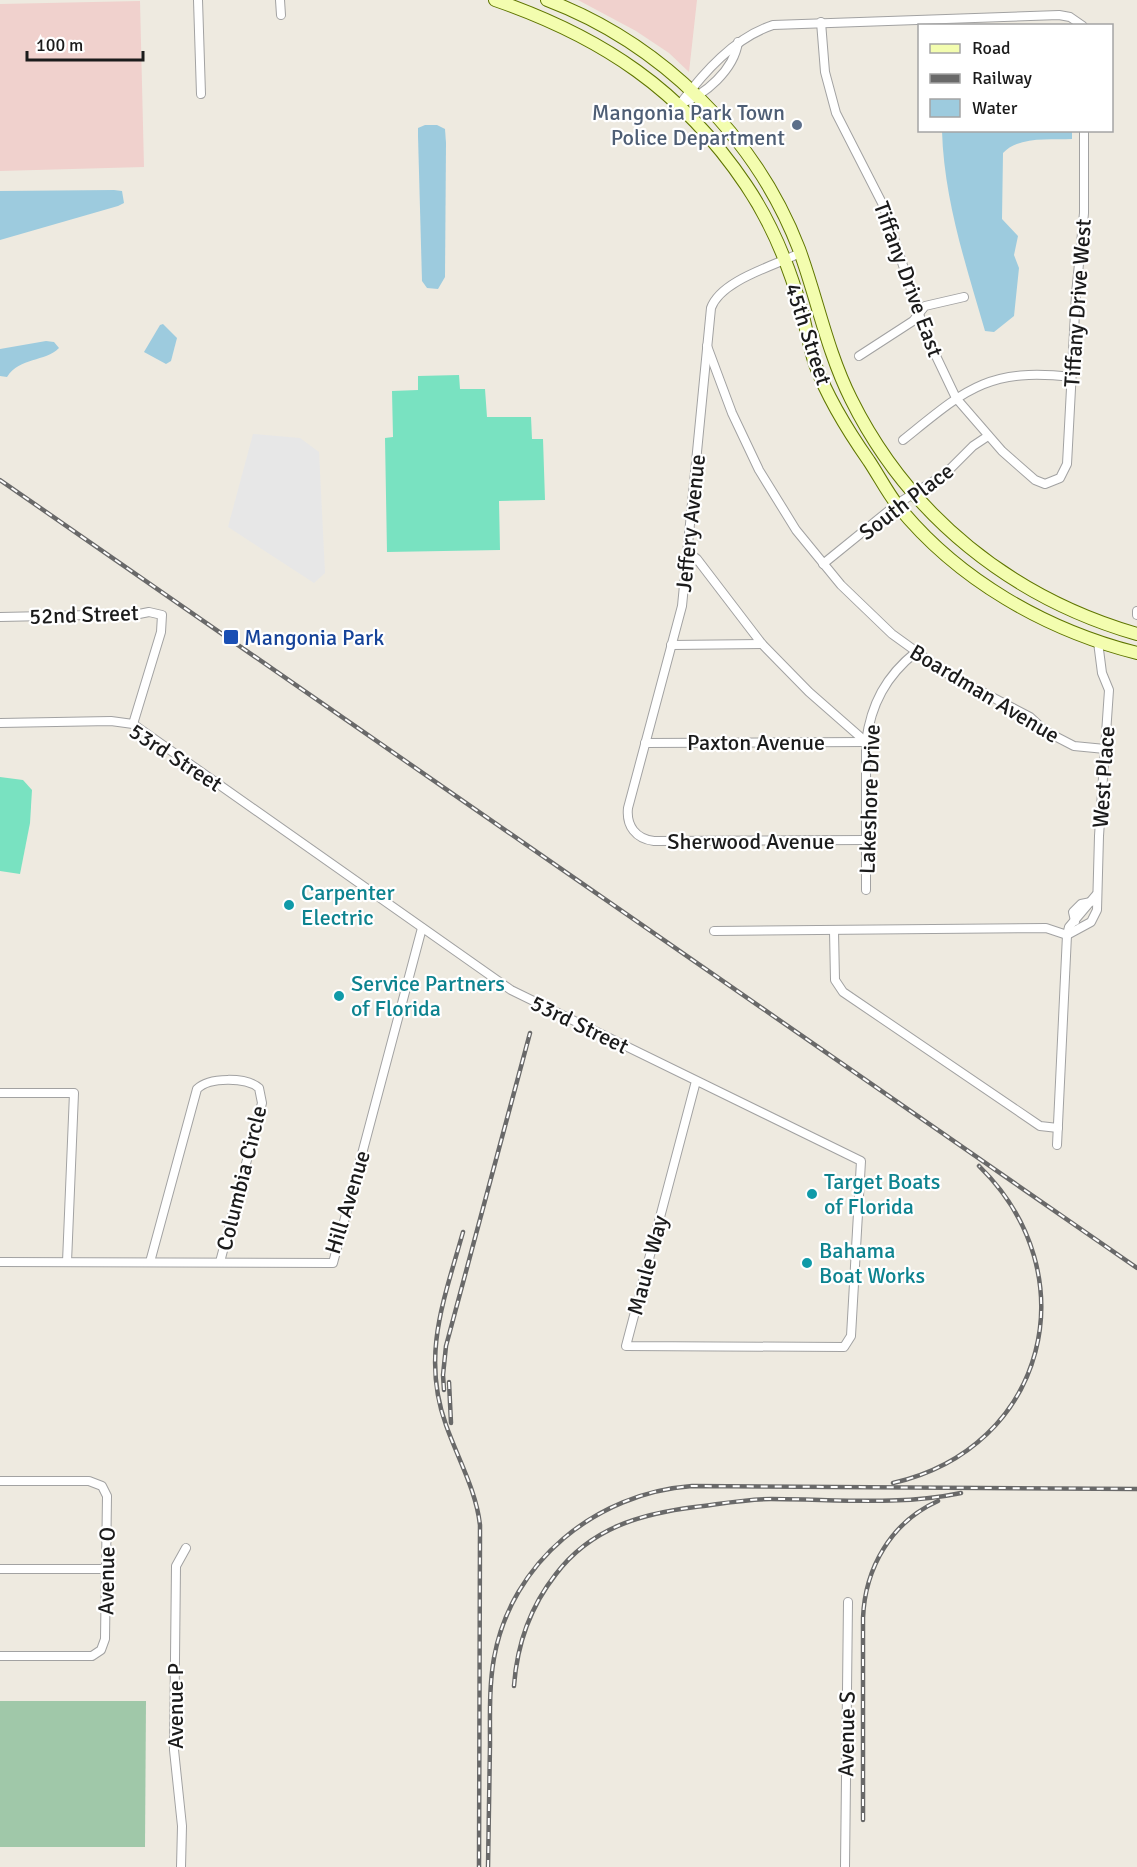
<svg xmlns="http://www.w3.org/2000/svg" width="1137" height="1867" font-family="Signika,sans-serif">
  <rect width="100%" height="100%" fill="#eeeae0"/>
  <!-- commercial -->
  <g fill="#f0d1cd">
    <path d="M578,0H697L689,72L669,53L636,31Z"/>
    <path d="M140,1L144,167L0,171V4Z"/>
  </g>
  <!-- cemetery -->
  <path fill="#a0c8a9" d="M0,1701H146L145,1847H0Z"/>
  <!-- pitch -->
  <g fill="#79e2c1">
    <path d="M459,375L460,389H485L487,417H531L532,439H543L545,500L499,501L500,550L387,552L385,438L393,437L392,391L418,390V376Z"/>
    <path d="M0,777L23,780L32,790L30,823L20,874L0,871Z"/>
  </g>
  <!-- parking -->
  <path fill="#e7e7e7" d="M253,434L300,438L319,452L325,573L314,583L228,527Z"/>
  <!-- water -->
  <g fill="#9dcbde">
    <path d="M425,125H437L445,129L446,143L445,277L438,289L427,288L422,281L418,136V128Z"/>
    <path d="M942,131H1072V139C1050,140 1019,136 1003,153L1002,219L1018,236L1014,255L1019,268L1014,316L994,332L985,331C966,265 944,200 942,131Z"/>
    <path d="M114,190L122,191L124,203L118,206L0,240V191Z"/>
    <path d="M163,324L177,338L171,361L166,364L144,352L160,325Z"/>
    <path d="M46,341L54,342L59,348C45,362 20,357 7,377L0,376V349Z"/>
  </g>
  <g fill="none" stroke-linecap="round" stroke-linejoin="round">
    <!-- minor casing -->
    <g stroke="#a2a2a2" stroke-width="10">
      <g id="minor">
        <path d="M198,0L201,94"/>
        <path d="M280,0L281,15"/>
        <path d="M821,22L825,72L836,113L883,205L926,335L956,398L1002,451L1035,480L1045,484L1060,478L1067,464L1076,294L1084,213V130"/>
        <path d="M680,104C704,72 734,38 773,25L1059,15L1070,17L1083,26"/>
        <path d="M680,104C705,95 734,70 738,42"/>
        <path d="M800,253C774,266 721,280 711,308L682,606L628,808C626,826 636,839 654,841L866,840"/>
        <path d="M707,346L732,413L759,470L796,530L841,585L892,634L946,673L1030,717L1045,731L1074,746L1105,749"/>
        <path d="M859,356L913,321L925,306L964,297"/>
        <path d="M903,440C964,391 987,367 1071,377"/>
        <path d="M687,551L697,559L762,644L809,692L866,742"/>
        <path d="M823,564L897,504L945,474L973,446L988,436"/>
        <path d="M1137,611V615"/>
        <path d="M0,617L139,614L149,612L162,615L161,632L133,724"/>
        <path d="M671,645L762,644"/>
        <path d="M0,723L111,721L133,724L511,990L861,1161L851,1336L844,1347L626,1346L696,1081"/>
        <path d="M645,743L866,742"/>
        <path d="M866,890V742C871,704 886,676 916,652"/>
        <path d="M1075,921L1073,912L1081,904L1091,902"/>
        <path d="M714,931L1046,928L1067,935"/>
        <path d="M834,931L835,980L843,992L1040,1126L1058,1128"/>
        <path d="M1067,935L1091,922L1097,910L1099,836L1109,690L1102,673L1098,642"/>
        <path d="M0,1093H74L67,1262"/>
        <path d="M1057,1145L1067,935L1069,927L1096,895"/>
        <path d="M0,1262L333,1263L422,928"/>
        <path d="M150,1262L197,1089C209,1077 246,1077 259,1088L262,1103L220,1262"/>
        <path d="M0,1481H89L102,1486L107,1496L105,1639L101,1650L92,1656H0"/>
        <path d="M0,1569H106"/>
        <path d="M181,1867L182,1826L174,1750L176,1566L186,1548"/>
        <path d="M845,1867L848,1602"/>
      </g>
    </g>
    <!-- secondary casing -->
    <g stroke="#5f7500" stroke-width="14">
      <g id="secondary">
        <path d="M495,0C602,37 682,90 746,185C771,222 789,266 801,308C806,327 809,346 815,364C828,399 848,431 869,461C879,476 887,492 898,506C958,580 1046,630 1137,653"/>
        <path d="M547,0C660,43 755,135 799,249C817,298 827,351 851,399C909,516 1012,598 1137,634"/>
      </g>
    </g>
    <!-- minor -->
    <use href="#minor" stroke="#fff" stroke-width="8"/>
    <!-- secondary -->
    <use href="#secondary" stroke="#f3fdaf" stroke-width="12"/>
    <!-- rail casing -->
    <g stroke="#696969" stroke-width="4.5">
      <g id="rail">
        <path d="M0,480L1137,1268"/>
        <path d="M463,1232C444,1300 421,1356 446,1425C458,1459 476,1490 480,1525L479,1867"/>
        <path d="M449,1382L451,1423"/>
        <path d="M444,1390L443,1375L446,1346L530,1033"/>
        <path d="M893,1483C1047,1448 1090,1274 979,1166"/>
        <path d="M514,1686C517,1644 530,1607 556,1574C591,1528 640,1514 695,1507C720,1504 746,1499 771,1499C834,1499 900,1506 961,1493"/>
        <path d="M863,1820V1618C865,1568 891,1522 938,1501"/>
        <path d="M488,1867C489,1826 489,1785 490,1744C490,1716 489,1686 494,1658C511,1562 596,1493 692,1486L1137,1489"/>
      </g>
    </g>
    <!-- rail -->
    <use href="#rail" stroke="#fff" stroke-width="2" stroke-dasharray="7" stroke-linecap="butt"/>
  </g>
  <!-- markers -->
  <circle fill="#5c6f8a" stroke="#fff" stroke-width="2" cx="797" cy="125" r="6"/>
  <rect fill="#1a4fb4" stroke="#fff" stroke-width="2" x="223" y="629" width="16" height="16" rx="3"/>
  <g fill="#0f9aa8" stroke="#fff" stroke-width="2">
    <circle cx="289" cy="905" r="6"/>
    <circle cx="339" cy="996" r="6"/>
    <circle cx="812" cy="1194" r="6"/>
    <circle cx="807" cy="1263" r="6"/>
  </g>
  <g text-anchor="middle" stroke-width="4.5" stroke-linejoin="round" paint-order="stroke">
    <!-- service labels -->
    <g font-size="22" fill="#4e5e75" stroke="#fff" text-anchor="end">
      <text x="785" y="120">Mangonia Park Town<tspan x="785" dy="25">Police Department</tspan></text>
    </g>
    <!-- street labels -->
    <g font-size="22" fill="#1b1b1b" stroke="#fff">
      <text transform="translate(909 279) rotate(70)" y="8">Tiffany Drive East</text>
      <text transform="translate(1077 303) rotate(-86)" y="8">Tiffany Drive West</text>
      <text transform="translate(809 334) rotate(72)" y="8">45th Street</text>
      <text transform="translate(906 501) rotate(-37)" y="8">South Place</text>
      <text transform="translate(690 523) rotate(-84)" y="8">Jeffery Avenue</text>
      <text transform="translate(84 614) rotate(-2)" y="8">52nd Street</text>
      <text transform="translate(985 693) rotate(31)" y="8">Boardman Avenue</text>
      <text x="756" y="750">Paxton Avenue</text>
      <text transform="translate(176 757) rotate(33)" y="8">53rd Street</text>
      <text transform="translate(1103 777) rotate(-86)" y="8">West Place</text>
      <text transform="translate(869 799) rotate(-88)" y="8">Lakeshore Drive</text>
      <text x="751" y="849">Sherwood Avenue</text>
      <text transform="translate(580 1024) rotate(26)" y="8">53rd Street</text>
      <text transform="translate(241 1178) rotate(-76)" y="8">Columbia Circle</text>
      <text transform="translate(347 1202) rotate(-73)" y="8">Hill Avenue</text>
      <text transform="translate(647 1265) rotate(-75)" y="8">Maule Way</text>
      <text transform="translate(106 1571) rotate(-89)" y="8">Avenue O</text>
      <text transform="translate(175 1706) rotate(-90)" y="8">Avenue P</text>
      <text transform="translate(846 1734) rotate(-89)" y="8">Avenue S</text>
    </g>
    <!-- transit labels -->
    <g font-size="22" fill="#164399" stroke="#fff" text-anchor="start">
      <text x="244" y="645">Mangonia Park</text>
    </g>
    <!-- culture labels -->
    <g font-size="22" fill="#0d838f" stroke="#fff" text-anchor="start">
      <text x="301" y="900">Carpenter<tspan x="301" dy="25">Electric</tspan></text>
      <text x="351" y="991">Service Partners<tspan x="351" dy="25">of Florida</tspan></text>
      <text x="824" y="1189">Target Boats<tspan x="824" dy="25">of Florida</tspan></text>
      <text x="819" y="1258">Bahama<tspan x="819" dy="25">Boat Works</tspan></text>
    </g>
  </g>
  <!-- legend -->
  <rect x="918" y="24" width="195" height="108" fill="#ffffff" stroke="#a4a4a4" stroke-width="1.5"/>
  <rect x="930" y="44" width="30" height="9" fill="#f3fdaf" stroke="#a4a4a4" stroke-width="1.5"/>
  <text x="972" y="54" font-size="18" fill="#1b1b1b">Road</text>
  <rect x="930" y="74" width="30" height="9" fill="#696969" stroke="#a4a4a4" stroke-width="1.5"/>
  <text x="972" y="84" font-size="18" fill="#1b1b1b">Railway</text>
  <rect x="930" y="99" width="30" height="18" fill="#9dcbde" stroke="#a4a4a4" stroke-width="1.5"/>
  <text x="972" y="114" font-size="18" fill="#1b1b1b">Water</text>
  <!-- scale -->
  <path d="M27 51v9h116v-9" fill="none" stroke="#1b1b1b" stroke-width="3"/>
  <text x="36" y="51" font-size="18" fill="#1b1b1b" stroke="#ffffff" stroke-width="4.5" paint-order="stroke">100 m</text>
</svg>
